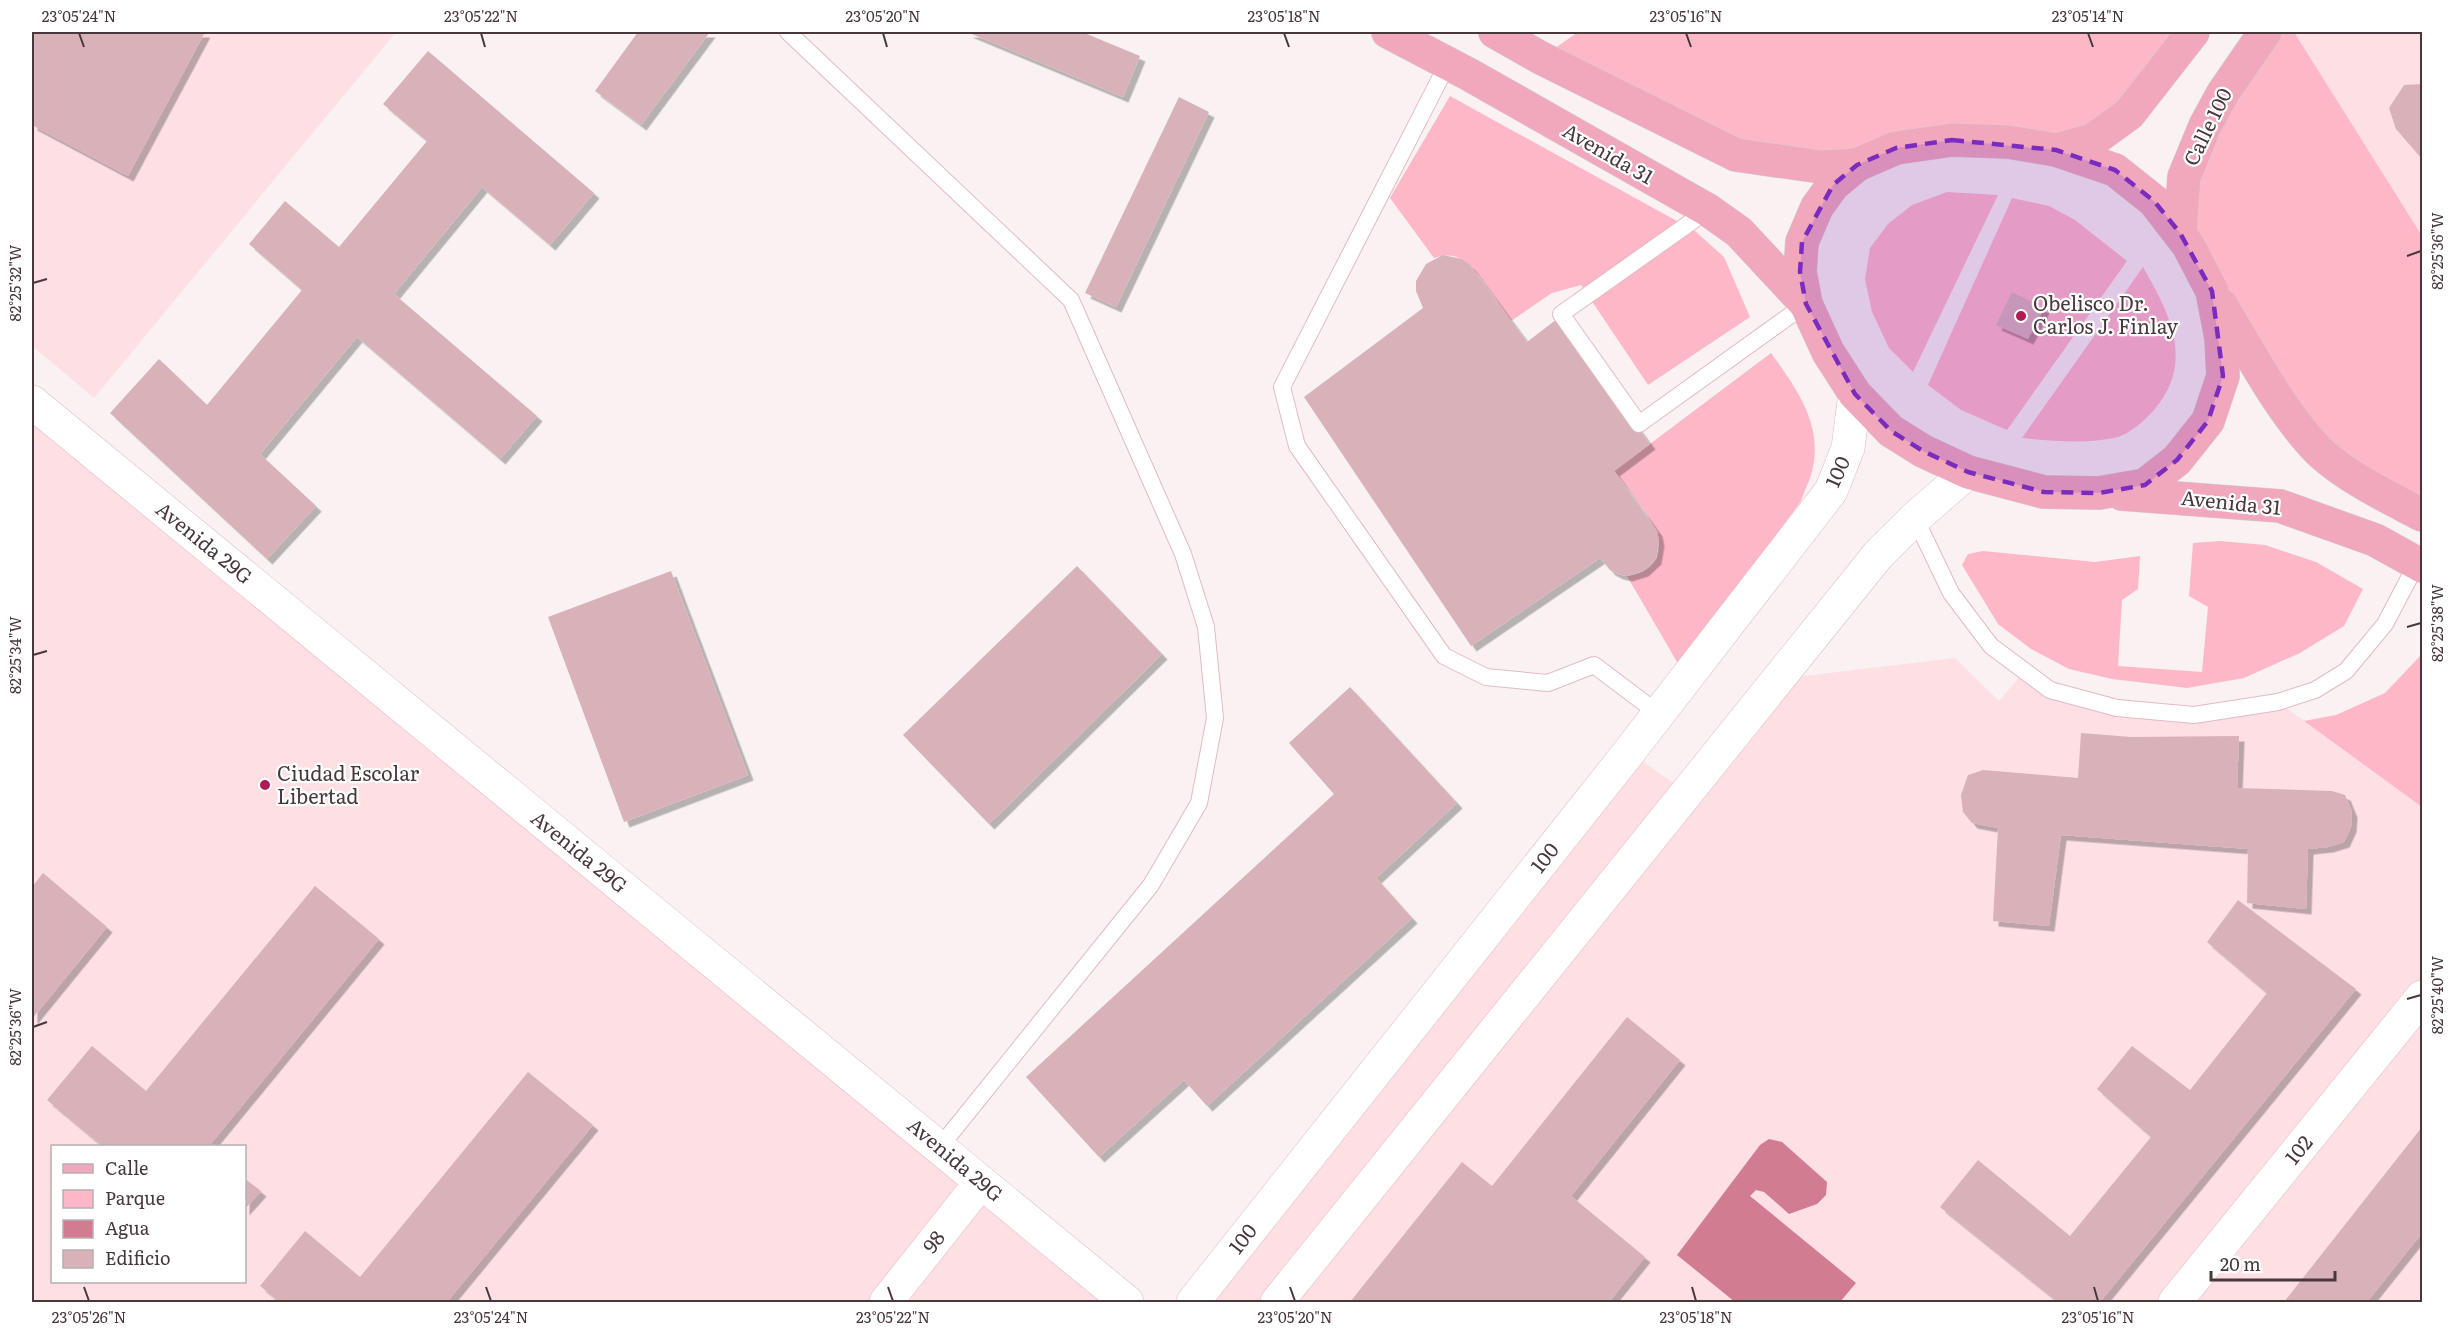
<svg xmlns="http://www.w3.org/2000/svg" width="2454" height="1334" font-family="Literata,serif">
  <defs>
    <filter id="shadow"><feDropShadow dx="5.5" dy="5.5" stdDeviation="0" flood-color="#0004"/></filter>
  </defs>
  <rect width="100%" height="100%" fill="#f9f1f2"/>
  <!-- built -->
  <g fill="#fddfe4" fill-rule="evenodd">
    <path d="M32,32H396L94,398L32,346Z"/>
    <path d="M2294,32H2422V236L2392,189Z"/>
    <path d="M32,402L1127,1302H32ZM52,1146H244V1282H52Z"/>
    <path d="M1955,658L1999,701L2024,671L2050,690L2194,715L2278,702L2422,807V1302H1193L1629,752L1688,793L1779,679Z"/>
  </g>
  <!-- green -->
  <g fill="#feb7c7">
    <path d="M1578,32H2193L2093,140L1772,162L1541,58Z"/>
    <path d="M2265,32H2294L2422,236V515L2362,482L2212,291L2184,177Z"/>
    <path d="M1450,96L1695,231L1724,257L1750,317L1648,385L1581,285L1552,293L1511,321C1501,307 1476,266 1461,259C1452,254 1443,255 1434,258L1390,198Z"/>
    <path d="M1947,192L1998,195L1913,372L1889,348L1872,312L1865,279L1870,248L1888,224L1912,205Z"/>
    <path d="M2012,198L2049,206L2075,220L2127,261L2007,430L1961,410L1928,385Z"/>
    <path d="M2143,267C2170,314 2195,362 2154,410C2143,422 2130,434 2114,438C2084,444 2052,441 2022,438Z"/>
    <path d="M1771,353C1796,388 1824,425 1812,471C1810,481 1804,491 1801,501L1680,667L1627,576C1636,575 1645,572 1652,565C1676,538 1630,493 1614,471Z"/>
    <path d="M2220,541L2265,545L2316,562L2363,589L2344,626L2300,653L2244,678L2187,688L2112,679L2069,669L2031,649L1998,624L1962,565L1968,554L1983,551L2095,562L2140,556L2138,589L2122,600L2118,666L2202,672L2208,607L2189,596L2193,543Z"/>
    <path d="M2422,654V807L2304,721L2336,715L2385,693Z"/>
  </g>
  <!-- water -->
  <path fill="#d17c91" d="M1769,1139L1782,1142L1827,1182L1826,1195L1817,1204L1789,1214L1764,1192L1756,1190L1750,1196L1856,1283L1840,1302H1735L1677,1255L1760,1145Z"/>
  <!-- building -->
  <g fill="#d9b2b9" filter="url(#shadow)">
    <path d="M32,32H205L128,176L32,125Z"/>
    <path d="M638,32H710L641,125L595,91Z"/>
    <path d="M967,32H1082L1140,56L1123,97Z"/>
    <path d="M428,51L594,193L550,245L482,187L394,294L537,416L500,459L357,337L260,454L316,506L267,559L110,413L159,359L207,405L302,290L249,244L285,201L339,247L427,141L383,104Z"/>
    <path d="M2422,84V159L2396,129L2389,108L2404,85Z"/>
    <path d="M1179,97L1209,112L1116,307L1085,293Z"/>
    <path d="M1443,255L1462,259L1470,265L1527,342L1557,319L1650,444L1614,471L1657,531L1659,541L1656,559L1643,571L1627,576L1618,574L1610,570L1600,558L1471,646L1304,397L1423,308L1416,291V281L1426,264Z"/>
    <path d="M2012,292L2044,308L2028,339L1996,325Z"/>
    <path d="M1077,566L1162,654L989,824L903,735Z"/>
    <path d="M671,571L748,775L624,822L548,617Z"/>
    <path d="M1350,687L1457,803L1376,878L1412,918L1207,1106L1184,1080L1099,1157L1026,1077L1334,794L1289,743Z"/>
    <path d="M2081,733L2131,737L2239,736L2237,788L2332,791L2345,795L2352,812L2351,827L2344,842L2328,847L2308,849L2306,909L2247,903L2248,849L2061,835L2049,926L1993,921L1998,828L1972,823L1963,812L1961,795L1968,775L1983,770L2078,778Z"/>
    <path d="M43,873L107,927L32,1019V887Z"/>
    <path d="M315,886L379,939L209,1146H102L47,1100L92,1046L146,1091Z"/>
    <path d="M2238,900L2356,989L2100,1302H2058L1940,1207L1978,1160L2070,1236L2151,1137L2097,1089L2132,1046L2190,1090L2267,993L2207,942Z"/>
    <path d="M1627,1017L1680,1060L1571,1196L1645,1257L1609,1302H1350L1462,1162L1492,1186Z"/>
    <path d="M528,1072L593,1125L447,1302H280L260,1286L305,1231L360,1277Z"/>
    <path d="M2422,1127V1233L2367,1302H2284Z"/>
    <path d="M244,1178L261,1191L244,1210Z"/>
  </g>
  <g fill="none" stroke-linecap="round" stroke-linejoin="round">
    <!-- service casing -->
    <g stroke="#e3bbc3" stroke-width="18">
      <g id="service">
        <path d="M788,32L1071,300L1183,554L1206,627L1215,718L1199,803L1151,885L939,1148"/>
        <path d="M1448,63L1282,387L1297,446L1444,656L1486,677L1548,683L1594,665L1659,714"/>
        <path d="M1708,210L1561,314L1639,424L1806,304"/>
        <path d="M1915,518L1951,593L1991,646L2050,690L2117,708L2194,715L2278,702L2315,690L2346,671L2385,624L2417,563"/>
      </g>
    </g>
    <!-- minor casing -->
    <g stroke="#e3bbc3" stroke-width="34">
      <g id="minor">
        <path d="M32,402L1127,1302"/>
        <path d="M886,1302L981,1182"/>
        <path d="M1193,1302L1629,752L1831,491L1848,448L1855,394"/>
        <path d="M1277,1302L1878,555L1915,518L1968,472"/>
        <path d="M2175,1302L2422,997"/>
      </g>
    </g>
    <!-- primary casing -->
    <g stroke="#d3cfd0" stroke-width="34">
      <g id="primary">
        <path d="M1388,32L1470,75L1708,210L1739,232L1806,304"/>
        <path d="M1495,32L1541,58L1736,155L1821,167L1857,165"/>
        <path d="M1952,140L2008,142L2056,150L2115,170L2154,201L2188,245L2212,291L2221,338L2223,376L2208,421L2177,460L2145,485L2099,493L2044,492L1968,472L1923,451L1891,431L1855,394L1828,352L1806,304L1800,272L1802,242L1817,207L1833,185L1857,165L1896,148Z"/>
        <path d="M2056,150L2093,140L2129,114L2193,32"/>
        <path d="M2180,233L2184,177L2205,126L2223,93L2265,32"/>
        <path d="M2221,305C2250,352 2282,415 2321,453C2350,479 2388,497 2422,515"/>
        <path d="M2122,494L2280,506L2375,540L2422,566"/>
      </g>
    </g>
    <!-- service -->
    <use href="#service" stroke="#fff" stroke-width="16"/>
    <!-- minor -->
    <use href="#minor" stroke="#fff" stroke-width="33"/>
    <!-- primary -->
    <use href="#primary" stroke="#f1a8bc" stroke-width="33"/>
  </g>
  <!-- marked area -->
  <path fill="#7b2cbf" fill-opacity="0.2" stroke="#7b2cbf" stroke-width="4.5" stroke-dasharray="12 8" stroke-linejoin="round" d="M1952,140L2056,150L2115,170L2154,201L2180,233L2212,291L2223,376L2208,421L2177,460L2145,485L2099,493L2044,492L1968,472L1923,451L1891,431L1855,394L1806,304L1800,272L1802,242L1833,185L1857,165L1896,148Z"/>
  <!-- ticks -->
  <path fill="none" stroke="#48383b" stroke-width="2" d="M79,33L84,47M481,33L485,47M883,33L887,47M1284,33L1289,47M1686,33L1691,47M2088,33L2093,47M2407,256L2421,251M33,283L47,279M2407,627L2421,623M33,655L47,651M2407,999L2421,995M33,1027L47,1022M84,1287L89,1301M486,1287L491,1301M888,1287L893,1301M1290,1287L1295,1301M1692,1287L1696,1301M2094,1287L2098,1301"/>
  <!-- markers -->
  <g fill="#ad1d54" stroke="#fff" stroke-width="2">
    <circle cx="2021" cy="316" r="6"/>
    <circle cx="265" cy="785" r="6"/>
  </g>
  <g text-anchor="middle" stroke-width="4.5" stroke-linejoin="round" paint-order="stroke">
    <!-- street labels -->
    <g font-size="20" fill="#48383b" stroke="#fff">
      <text transform="translate(2208 127) rotate(-64)" y="7">Calle 100</text>
      <text transform="translate(1608 154) rotate(30)" y="7">Avenida 31</text>
      <text transform="translate(1838 472) rotate(-66)" y="7">100</text>
      <text transform="translate(2231 503) rotate(6)" y="7">Avenida 31</text>
      <text transform="translate(204 543) rotate(39)" y="7">Avenida 29G</text>
      <text transform="translate(579 852) rotate(39)" y="7">Avenida 29G</text>
      <text transform="translate(1545 858) rotate(-52)" y="7">100</text>
      <text transform="translate(2299 1150) rotate(-51)" y="7">102</text>
      <text transform="translate(955 1160) rotate(40)" y="7">Avenida 29G</text>
      <text transform="translate(1243 1239) rotate(-52)" y="7">100</text>
      <text transform="translate(934 1242) rotate(-52)" y="7">98</text>
    </g>
    <!-- poi labels -->
    <g font-size="20" fill="#48383b" stroke="#fff" text-anchor="start">
      <text x="2033" y="311">Obelisco Dr.<tspan x="2033" dy="23">Carlos J. Finlay</tspan></text>
      <text x="277" y="781">Ciudad Escolar<tspan x="277" dy="23">Libertad</tspan></text>
    </g>
  </g>
  <!-- border -->
  <rect width="2454" height="1334" fill="none" stroke="#ffffff" stroke-width="66"/>
  <!-- legend -->
  <rect x="51" y="1145" width="195" height="138" fill="#ffffff" stroke="#b6afb1" stroke-width="1.5"/>
  <rect x="63" y="1164" width="30" height="9" fill="#f1a8bc" stroke="#b6afb1" stroke-width="1.5"/>
  <text x="105" y="1175" font-size="18" fill="#48383b">Calle</text>
  <rect x="63" y="1190" width="30" height="18" fill="#feb7c7" stroke="#b6afb1" stroke-width="1.5"/>
  <text x="105" y="1205" font-size="18" fill="#48383b">Parque</text>
  <rect x="63" y="1220" width="30" height="18" fill="#d17c91" stroke="#b6afb1" stroke-width="1.5"/>
  <text x="105" y="1235" font-size="18" fill="#48383b">Agua</text>
  <rect x="63" y="1250" width="30" height="18" fill="#d9b2b9" stroke="#b6afb1" stroke-width="1.5"/>
  <text x="105" y="1265" font-size="18" fill="#48383b">Edificio</text>
  <!-- scale -->
  <path d="M2211 1271v9h124v-9" fill="none" stroke="#48383b" stroke-width="3"/>
  <text x="2220" y="1271" font-size="18" fill="#48383b" stroke="#ffffff" stroke-width="4.5" paint-order="stroke">20 m</text>
  <rect x="33" y="33" width="2388" height="1268" fill="none" stroke="#48383b" stroke-width="2"/>
  <g font-size="15" text-anchor="middle" fill="#48383b">
    <text x="79" y="22">23°05'24"N</text>
    <text x="481" y="22">23°05'22"N</text>
    <text x="883" y="22">23°05'20"N</text>
    <text x="1284" y="22">23°05'18"N</text>
    <text x="1686" y="22">23°05'16"N</text>
    <text x="2088" y="22">23°05'14"N</text>
    <text transform="translate(2438 251) rotate(-90)" y="5">82°25'36"W</text>
    <text transform="translate(16 283) rotate(-90)" y="5">82°25'32"W</text>
    <text transform="translate(2438 623) rotate(-90)" y="5">82°25'38"W</text>
    <text transform="translate(16 655) rotate(-90)" y="5">82°25'34"W</text>
    <text transform="translate(2438 995) rotate(-90)" y="5">82°25'40"W</text>
    <text transform="translate(16 1027) rotate(-90)" y="5">82°25'36"W</text>
    <text x="89" y="1323">23°05'26"N</text>
    <text x="491" y="1323">23°05'24"N</text>
    <text x="893" y="1323">23°05'22"N</text>
    <text x="1295" y="1323">23°05'20"N</text>
    <text x="1696" y="1323">23°05'18"N</text>
    <text x="2098" y="1323">23°05'16"N</text>
  </g>
</svg>
